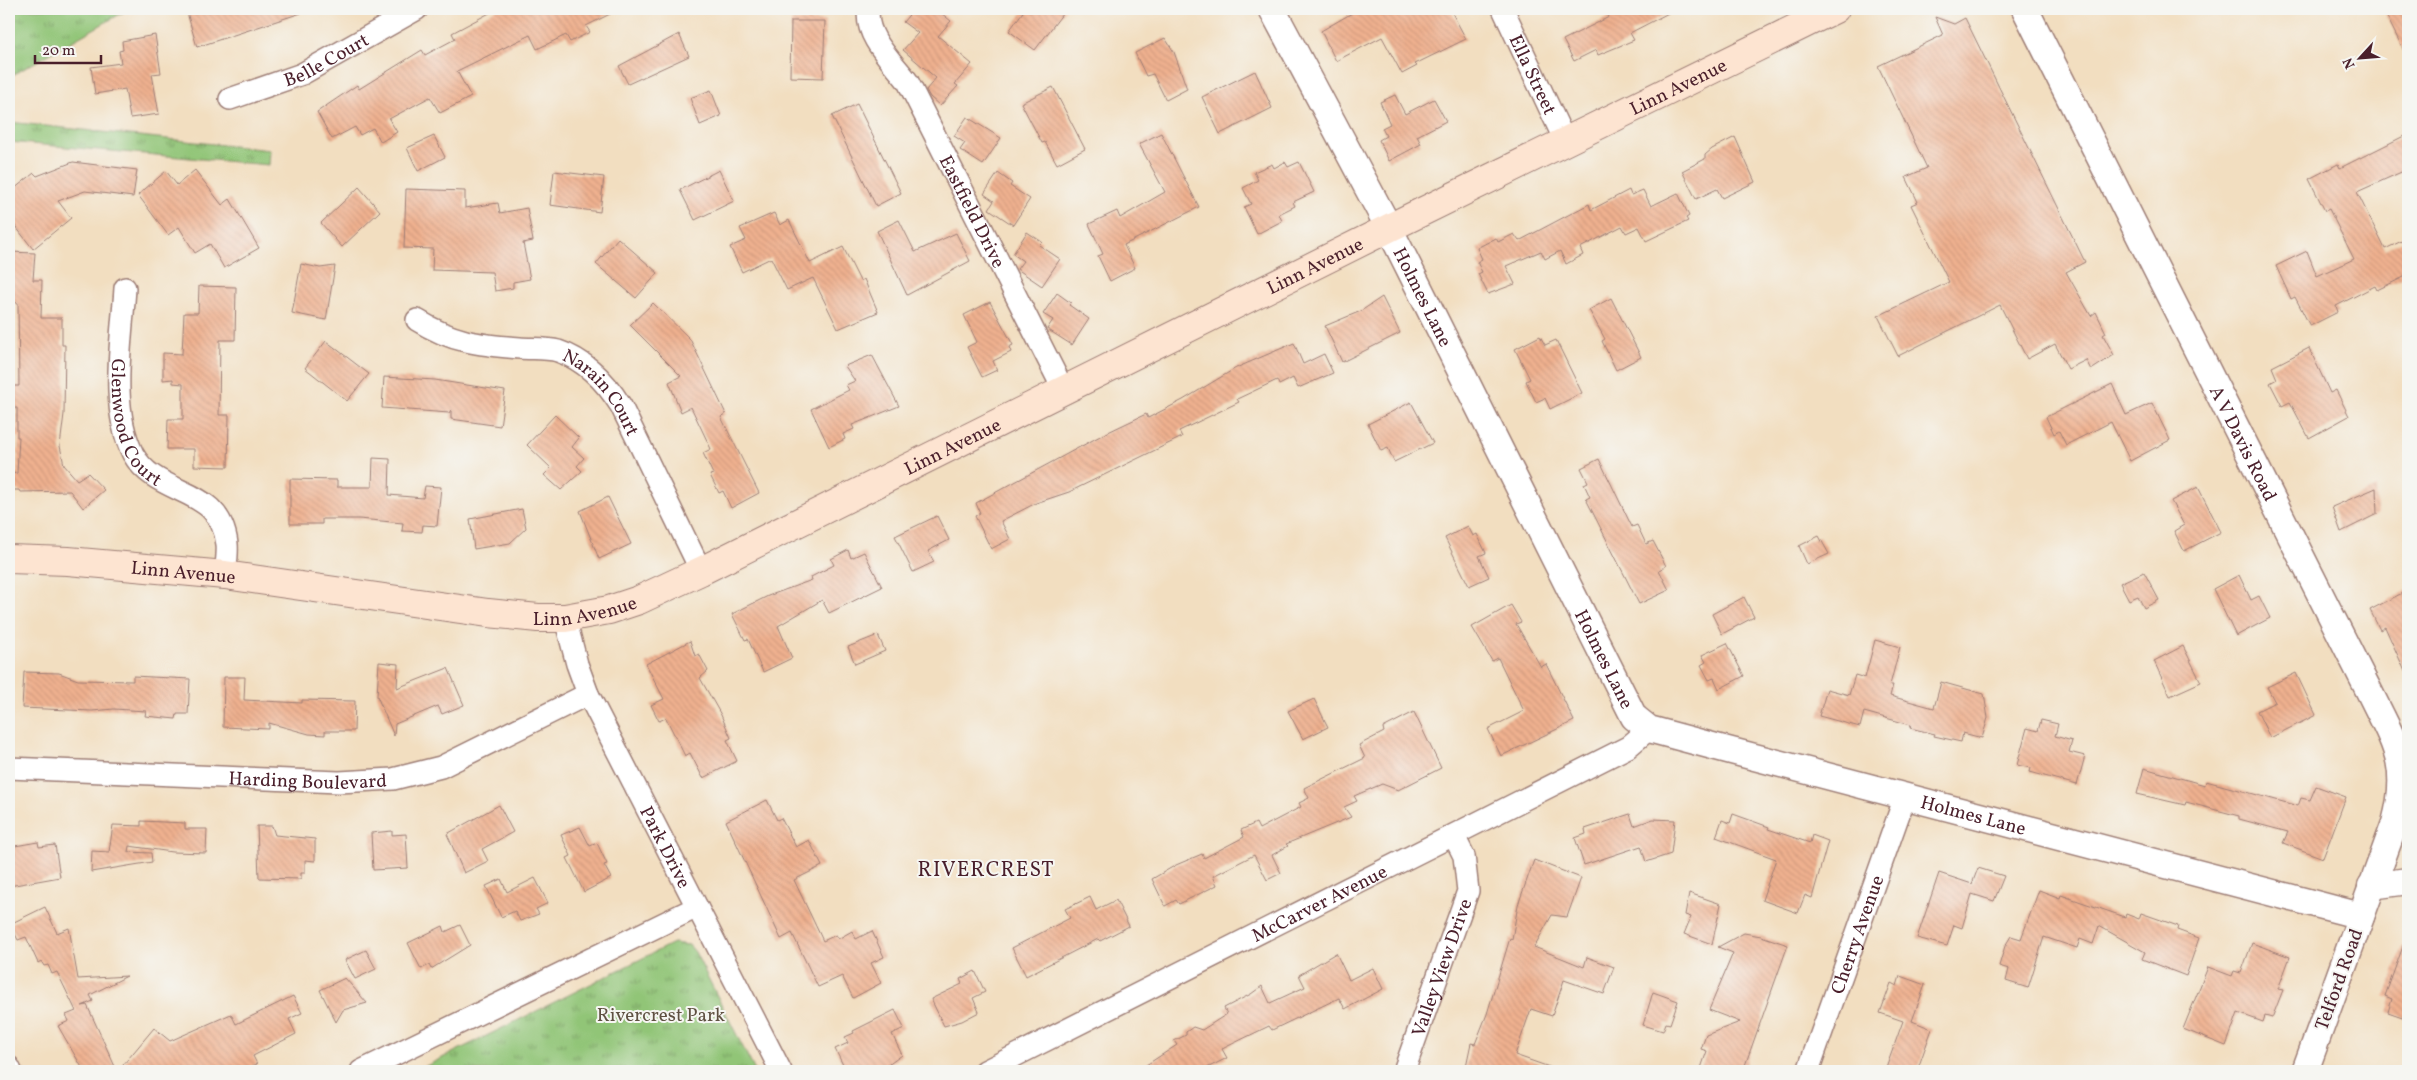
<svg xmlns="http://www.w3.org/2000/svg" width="2417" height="1080" font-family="Vollkorn,serif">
  <defs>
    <pattern id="park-tufts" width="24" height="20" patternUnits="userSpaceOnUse" patternTransform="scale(1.25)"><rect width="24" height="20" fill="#91c577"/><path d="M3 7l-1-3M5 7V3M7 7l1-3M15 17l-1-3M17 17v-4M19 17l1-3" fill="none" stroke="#789f62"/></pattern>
    <pattern id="building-back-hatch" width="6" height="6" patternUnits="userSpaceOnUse" patternTransform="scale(1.25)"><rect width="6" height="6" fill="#efb18f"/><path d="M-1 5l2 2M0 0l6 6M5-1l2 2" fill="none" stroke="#ce987c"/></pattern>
  </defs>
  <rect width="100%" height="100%" fill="#f6f6f2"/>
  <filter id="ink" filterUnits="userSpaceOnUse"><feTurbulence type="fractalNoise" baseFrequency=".02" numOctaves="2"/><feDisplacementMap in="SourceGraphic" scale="10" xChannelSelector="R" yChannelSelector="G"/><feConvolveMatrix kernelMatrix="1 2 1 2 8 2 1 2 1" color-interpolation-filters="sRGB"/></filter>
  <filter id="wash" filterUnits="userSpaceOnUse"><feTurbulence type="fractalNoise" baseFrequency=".0096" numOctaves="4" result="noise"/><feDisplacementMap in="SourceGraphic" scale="20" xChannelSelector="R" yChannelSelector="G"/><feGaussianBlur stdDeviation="1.12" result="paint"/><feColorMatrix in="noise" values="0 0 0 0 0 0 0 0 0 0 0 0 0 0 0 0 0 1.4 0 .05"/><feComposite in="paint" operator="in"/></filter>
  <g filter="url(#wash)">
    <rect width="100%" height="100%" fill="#f2dec0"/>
    <!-- park -->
    <g fill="url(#park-tufts)" stroke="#6e7251">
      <path d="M9,9H129L9,77Z"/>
      <path d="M9,122L270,150L269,165L9,142Z"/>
      <path d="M673,943L689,945L695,952L755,1071H416Z"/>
    </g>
    <g id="blocks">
      <!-- building -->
      <g fill="url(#building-back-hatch)">
        <path d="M186,9H301V13L197,47Z"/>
        <path d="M497,9H620L586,26L590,32L570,42L566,35L537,49L530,35L457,71L471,97L440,113L430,97L389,119L397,132L381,142L373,128L360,135L355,127L332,139L317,112L357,85L359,89L422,50L425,55L455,39L452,33Z"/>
        <path d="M914,9H936L951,21L938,36L972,64L955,84L958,86L940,106L930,97L926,90L936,78L903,50L918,33L903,22Z"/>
        <path d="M1025,9H1066L1035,50L1009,31Z"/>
        <path d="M1359,9H1450L1466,39L1415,64L1417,66L1402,74L1382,37L1336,61L1321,31Z"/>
        <path d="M1605,9H1676L1630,33L1634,40L1598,55L1596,50L1574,61L1563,40L1609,17Z"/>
        <path d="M2383,9H2408V59Z"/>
        <path d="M1935,17L1954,24L1965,18L2085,262L2066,272L2091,316L2096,312L2106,333L2103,335L2114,355L2091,370L2086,360L2068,369L2055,344L2027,359L2000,305L1898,356L1878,316L1949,282L1911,205L1918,202L1906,177L1927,168L1878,66L1943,35Z"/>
        <path d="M791,21H825L823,78L790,77Z"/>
        <path d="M679,34L689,56L628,84L619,66Z"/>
        <path d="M155,35L161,73L152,74L159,114L130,118L125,89L95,94L91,67L121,63L119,51L123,50L122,41Z"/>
        <path d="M1165,38L1174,52L1187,89L1166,100L1153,74L1146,76L1135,53Z"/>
        <path d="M1255,71L1272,108L1220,134L1202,97Z"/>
        <path d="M1053,87L1085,149L1057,164L1045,142L1042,143L1021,103Z"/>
        <path d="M711,90L721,116L700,125L690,98Z"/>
        <path d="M1395,95L1405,114L1434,99L1446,121L1417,136L1421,144L1389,161L1379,140L1386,136L1382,128L1390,124L1380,102Z"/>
        <path d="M857,104L901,193L876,206L832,116Z"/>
        <path d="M967,117L1001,138L983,165L960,150L965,143L954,136Z"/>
        <path d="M1161,133L1199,207L1124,245L1135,268L1110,281L1098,256L1103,254L1089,224L1117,211L1120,218L1165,192L1139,144Z"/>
        <path d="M2408,134V169L2357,192L2385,249L2408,238V275L2377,290L2375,286L2336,306L2338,312L2310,326L2295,297L2291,299L2276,266L2307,251L2317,276L2354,259L2329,209L2325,211L2309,179L2338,164L2340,168Z"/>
        <path d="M434,136L445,157L418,171L407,148Z"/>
        <path d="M1735,137L1755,182L1722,198L1717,189L1696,199L1682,171L1705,159V155L1712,149Z"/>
        <path d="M73,162L137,170L133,197L85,191L58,201L71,218L33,249L9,218V193L34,173L37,176Z"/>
        <path d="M1285,162L1288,167L1299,162L1314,192L1293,202L1295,206L1279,214L1282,221L1257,234L1244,207L1251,204L1243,188L1258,180L1254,172L1272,164L1274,168Z"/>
        <path d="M195,170L222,205L230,199L259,248L224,268L210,244L195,253L179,227L168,235L138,195L166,171L177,185Z"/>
        <path d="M719,170L734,201L695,220L680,190Z"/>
        <path d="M554,171L604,177L600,212L550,205Z"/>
        <path d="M998,173L1012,183L1010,186L1030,199L1013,225L989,209L994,201L984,194Z"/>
        <path d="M359,187L380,211L342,247L321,223Z"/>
        <path d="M406,189L465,191V208L498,203L500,213L527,208L533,241L523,243L530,279L513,282V288L495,291L492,272L432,270L433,249L404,248Z"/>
        <path d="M1629,190L1631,195L1643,190L1651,206L1678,193L1689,216L1686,218L1688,221L1646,241L1639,227L1626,233L1622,226L1580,248L1583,255L1566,264L1560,251L1545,259L1541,251L1506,266L1515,284L1488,294L1478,274L1482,272L1477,262L1482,259L1477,248L1496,238L1498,242L1514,234L1519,241L1589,204L1591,210Z"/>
        <path d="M774,213L780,225L789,220L810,263L843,247L860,281L864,279L878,312L838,329L813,278L787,290L771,258L742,272L730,247L746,240L740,228Z"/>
        <path d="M899,220L915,252L956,233L970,261L907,295L877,231Z"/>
        <path d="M1027,232L1042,242L1039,245L1060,259L1042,286L1017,269L1023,261L1013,254Z"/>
        <path d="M618,238L658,273L636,298L596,264Z"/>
        <path d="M9,252L35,253L33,280H42L41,318H62V345H65L64,414L60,446L64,465L77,480L88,473L104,490L83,508L70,491L20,492L19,490H9V474L17,473L19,437H17V408H10L11,386H19L18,303L9,302Z"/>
        <path d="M301,264L320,268L335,266L326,320L292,313Z"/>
        <path d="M199,286L236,287L235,340H220L219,415H229L228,467L194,466V449H167L168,419H183V384L173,383V379L163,380V353L182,354L184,313H198Z"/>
        <path d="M1057,293L1071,303L1069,305L1089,319L1072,345L1047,329L1053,320L1043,314Z"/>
        <path d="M1382,297L1400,333L1342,362L1325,326L1361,311Z"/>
        <path d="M1611,298L1641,357L1616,370L1602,341L1605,339L1589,310Z"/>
        <path d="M990,302L1013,345L1009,347L1011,352L993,361L997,370L982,377L967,347L977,342L964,315Z"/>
        <path d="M653,303L690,339L726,414L721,417L759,493L731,508L723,491L719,493L710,475L713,474L703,453L711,449L691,407L681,412L669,382L681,376L630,325Z"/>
        <path d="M1540,336L1545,345L1556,340L1582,393L1550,409L1545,398L1536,402L1526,381L1530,379L1515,349Z"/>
        <path d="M326,341L369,374L347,401L305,368Z"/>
        <path d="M1294,343L1303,364L1324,354L1333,373L1298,388L1293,378L1279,385L1277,380L1237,399L1239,402L1179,431L1182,437L1069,492L1036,503L1001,521L1010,539L991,549L975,516L980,513L976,503L1104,434L1146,414L1148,418L1183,400L1236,368Z"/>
        <path d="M2309,348L2330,393L2336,390L2349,416L2309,438L2290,402L2282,406L2270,383L2277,379L2272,367Z"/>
        <path d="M872,355L899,406L852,425L854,429L843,434L845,439L829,447L811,409L849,390L846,385L855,381L845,366Z"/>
        <path d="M384,377L435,380L505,391L500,426L451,419V410L449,413L382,408Z"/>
        <path d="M2112,384L2126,415L2152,403L2170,440L2130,461L2111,422L2066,445L2059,431L2054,434L2046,417Z"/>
        <path d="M1411,402L1433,443L1394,462L1388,448L1381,451L1368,424Z"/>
        <path d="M555,415L579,438L572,447L584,458L577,466L582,471L561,490L544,475L551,468L527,445Z"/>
        <path d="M373,458L390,459L389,495L423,498L425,486L441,487L437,526L423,525L422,532L402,531L403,523L359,519H322V524H290V479L337,480V487H372Z"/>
        <path d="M1599,459L1632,527L1637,525L1646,544L1653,541L1666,566L1659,570L1669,590L1639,604L1586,499L1590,497L1584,484L1588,482L1581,468Z"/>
        <path d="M2198,487L2221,532L2184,551L2174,531L2184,525L2171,501Z"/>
        <path d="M2376,488L2377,514L2341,532L2332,507Z"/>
        <path d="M608,497L631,544L599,559L580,511Z"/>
        <path d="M522,509L526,528L510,543L474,549L470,519Z"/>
        <path d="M937,516L949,540L928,551L934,562L913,572L895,536Z"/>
        <path d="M1468,526L1473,536L1477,534L1486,553L1479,556L1489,577L1469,586L1445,538Z"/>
        <path d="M1819,536L1829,554L1807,564L1799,546Z"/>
        <path d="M848,550L851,558L864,552L882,587L829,613L822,600L778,626L792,658L763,672L748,639L745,640L732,614L768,596L812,580L811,577L834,565L831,559Z"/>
        <path d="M2144,572L2159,600L2144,608L2138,596L2129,600L2120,583Z"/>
        <path d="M2239,575L2251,600L2259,596L2270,618L2236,636L2213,589Z"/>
        <path d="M2408,590V678L2385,627L2380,630L2370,610Z"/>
        <path d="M1744,597L1754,617L1722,634L1712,614Z"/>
        <path d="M1511,605L1521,622L1516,624L1541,667L1546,664L1574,721L1501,756L1488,729L1524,711L1498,658L1492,661L1472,627Z"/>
        <path d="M878,635L885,651L855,664L848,647Z"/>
        <path d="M1875,640L1900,647L1890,685H1893L1890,696L1934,708L1941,682L1984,694L1988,718L1982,738L1963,733L1961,742L1934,736L1935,734L1910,728L1911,725L1864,712L1860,727L1819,716L1827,689L1849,695L1855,675L1865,678Z"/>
        <path d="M690,641L695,656L699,654L708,671L700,678L721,715L731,738L727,740L737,761L703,778L690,753L685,756L666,718L659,721L651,705L664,699L646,664Z"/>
        <path d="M1727,643L1744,676L1719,689L1714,678L1709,680L1701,665L1706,662L1702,655Z"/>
        <path d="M2183,646L2201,682L2170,696L2154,661Z"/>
        <path d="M379,662L398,664L397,688L448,668L464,705L442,714L438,706L395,724L394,736L377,696Z"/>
        <path d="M24,672L59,673L78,680L133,681V676L190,679L188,714H177L176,719L145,716L146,711L114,709L92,711L22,708Z"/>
        <path d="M2296,673L2316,715L2270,738L2257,711L2275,702L2267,687Z"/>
        <path d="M224,677H245L244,700L302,703V700L355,701L354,731H325V735L309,734L269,723V729L223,727Z"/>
        <path d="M1314,699L1328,727L1303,739L1288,711Z"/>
        <path d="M1414,712L1441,768L1398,790L1382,784L1354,796L1357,801L1344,807L1351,817L1286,844L1288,846L1272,855L1281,873L1267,880L1254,855L1213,876L1217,885L1179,904L1176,900L1165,906L1152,879L1176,865L1202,854L1204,858L1244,837L1241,830L1256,823L1259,829L1301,807L1299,803L1309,798L1304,788L1365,758L1359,745L1384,732L1383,728Z"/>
        <path d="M2041,720L2058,724L2055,736L2072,741L2069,752L2085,756L2077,785L2030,772L2031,768L2017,765L2027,728L2038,731Z"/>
        <path d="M2144,768L2205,785L2206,781L2298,806L2301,798L2310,800L2316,786L2346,797L2323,858L2283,843L2288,832L2239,819V816L2186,802L2185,805L2137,794Z"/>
        <path d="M767,800L777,820L781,818L796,847L809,840L822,866L794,880L823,941L836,935L838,939L852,931L856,939L872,931L884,957L871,963L881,983L853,998L842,976L818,987L792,933L781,939L726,821Z"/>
        <path d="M499,805L513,832L482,849L488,861L464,873L447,834Z"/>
        <path d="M1630,814L1634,826L1653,819L1675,820L1671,854L1646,862L1641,846L1584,865L1575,838L1586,834L1585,829Z"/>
        <path d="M1733,814L1769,827L1768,829L1810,843L1812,835L1828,841L1812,898L1805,895L1798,913L1762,900L1776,859L1716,837L1722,820L1730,823Z"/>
        <path d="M141,821L185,823V829H207L206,853L172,852L129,846L128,852L151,853L152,862L91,872L92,851L109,852L113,825L141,826Z"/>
        <path d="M257,826H272L275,835L315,839V861L305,860V873H301V879L259,878Z"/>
        <path d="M580,827L590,846L597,843L607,864L604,865L611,878L584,892L567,858L571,856L561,835Z"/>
        <path d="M392,831V835L406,834L408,868L373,870L371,833Z"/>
        <path d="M38,842L39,847L55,845L60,877L9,886V847Z"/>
        <path d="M1534,860L1581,878L1567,917L1552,915L1534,947L1584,967L1587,957L1614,967L1604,994L1564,980L1552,1016L1531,1009L1515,1055L1555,1069L1554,1071H1465L1471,1043L1475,1044L1487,1014L1510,938L1512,939L1518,905Z"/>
        <path d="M1978,868L2004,876L1994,901L1972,894L1962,928L1954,925L1947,946L1917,938L1939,873L1972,884Z"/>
        <path d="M535,878L548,903L536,909L539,914L520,921L515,911L501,917L486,886L501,879L507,892Z"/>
        <path d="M2039,890L2060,898L2061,895L2125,917L2126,914L2139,919L2141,913L2178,926L2177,930L2199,938L2186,976L2142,959L2145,952L2099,926L2093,944L2080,939L2077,948L2044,937L2028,988L2006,981L2009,969L1999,966L2005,946L2011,936L2021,939Z"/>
        <path d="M1689,893L1721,904L1712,944L1684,934L1691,917L1685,915Z"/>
        <path d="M1090,897L1096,910L1116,900L1129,926L1100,941L1098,939L1026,976L1012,948L1070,918L1065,909Z"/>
        <path d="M45,907L57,933L69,928L78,979L127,976L90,995L93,1001L82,1006L87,1005L117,1071H84L58,1026L69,1021L66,1015L76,1011L57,972L52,974L48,965L44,966L41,961L38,963L26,937L18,940L10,924Z"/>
        <path d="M460,925L470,945L431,969L429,965L421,969L408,943L443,926L445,932Z"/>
        <path d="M1744,933L1761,936L1788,945L1743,1071H1700L1707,1051L1701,1049L1706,1035L1740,1022L1709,1010L1733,953L1718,947Z"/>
        <path d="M2406,938L2408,939V1019L2388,1012L2392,999L2385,996Z"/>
        <path d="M2252,943L2290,957L2278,989L2283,990L2272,1018L2265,1016L2263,1022L2238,1013L2226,1046L2183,1029L2208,967L2232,976L2234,971L2241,973Z"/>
        <path d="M366,950L376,969L355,979L345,960Z"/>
        <path d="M1336,953L1349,980L1373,968L1383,989L1345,1009L1339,998L1272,1030L1269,1026L1222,1049L1227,1058L1201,1071H1137L1177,1045L1174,1041L1186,1035V1032L1193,1027L1202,1030L1227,1014L1224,1008L1251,994L1262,986L1270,1003L1305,987L1299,975Z"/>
        <path d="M975,971L985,992L973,998L979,1012L962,1021L944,1026L931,999L962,984L960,979Z"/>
        <path d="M1900,976L1925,985L1912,1021L1932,1029L1917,1071H1885L1903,1021L1880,1013L1891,983L1897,986Z"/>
        <path d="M345,978L367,1003L343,1010L336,1022L320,990Z"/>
        <path d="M1653,992L1678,1001L1670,1024L1666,1023L1663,1031L1643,1025Z"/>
        <path d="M293,996L302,1013L289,1019L296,1034L253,1056L257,1064L242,1071H118L154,1028L170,1041L231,1014L236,1024Z"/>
        <path d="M895,1010L904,1028L892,1034L902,1055L891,1063L871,1071H846L835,1049L848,1043L845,1037L854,1033L853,1031Z"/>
      </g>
    </g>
  </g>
  <g filter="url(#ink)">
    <use href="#blocks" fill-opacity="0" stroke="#9e7e76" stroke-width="1"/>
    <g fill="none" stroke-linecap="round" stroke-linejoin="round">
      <!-- minor casing -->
      <g stroke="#9e7e76" stroke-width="24">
        <g id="minor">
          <path id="s1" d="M869,9C863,35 893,62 908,82L1063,389"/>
          <path id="s2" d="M1503,9L1565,141"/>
          <path id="s3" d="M230,99L302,74L417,9"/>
          <path id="s4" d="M125,288C122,339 109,407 133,454C158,499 220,484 227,544C228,554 226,565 225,575"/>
          <path id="s5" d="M417,320C452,342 479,345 520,348C531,349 547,348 558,351C585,360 606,382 621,406L701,571"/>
          <path id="s6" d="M565,618L577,664L588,694L781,1071"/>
          <path id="s7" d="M9,768L339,782L393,779L441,767L588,694"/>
          <path d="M9,1067L11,1071"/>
          <path d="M361,1071L697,907"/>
          <path id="s8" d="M985,1071L1628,747L1649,729"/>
          <path id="s9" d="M1404,1071L1468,891L1464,856L1454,836"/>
          <path id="s10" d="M1808,1071L1905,797"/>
        </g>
      </g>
      <!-- tertiary casing -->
      <g stroke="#9e7e76" stroke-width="29">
        <g id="tertiary">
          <path id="s11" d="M1272,9L1389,228L1634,717L1649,729L1720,748L2361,916"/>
          <path id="s12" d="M2025,9L2370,693C2395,744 2411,765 2395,823L2305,1071"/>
          <path d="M2371,886L2408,881"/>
        </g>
      </g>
      <!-- secondary casing -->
      <g stroke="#9e7e76" stroke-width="30">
        <g id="secondary">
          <path id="s13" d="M9,559L68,561L225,575L488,613L538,618H565L609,610L639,600L701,571L1389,228L1835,9"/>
        </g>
      </g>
      <!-- minor -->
      <use href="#minor" stroke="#fff" stroke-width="21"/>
      <!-- tertiary -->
      <use href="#tertiary" stroke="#fff" stroke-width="26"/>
      <!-- secondary -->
      <use href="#secondary" stroke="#fde4d1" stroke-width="28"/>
    </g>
  </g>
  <g text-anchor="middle" stroke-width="4" stroke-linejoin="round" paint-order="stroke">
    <!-- street labels -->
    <g font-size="19" fill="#4a1f2b" stroke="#f6f6f2">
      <text dy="7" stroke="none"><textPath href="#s3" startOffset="104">Belle Court</textPath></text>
      <text dy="7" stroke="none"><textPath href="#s2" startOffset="72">Ella Street</textPath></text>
      <text dy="7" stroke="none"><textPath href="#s13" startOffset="1795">Linn Avenue</textPath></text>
      <text dy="7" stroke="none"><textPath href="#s1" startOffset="230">Eastfield Drive</textPath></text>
      <text dy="7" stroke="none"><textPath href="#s13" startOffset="1390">Linn Avenue</textPath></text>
      <text dy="7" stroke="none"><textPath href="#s11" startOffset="325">Holmes Lane</textPath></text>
      <text dy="7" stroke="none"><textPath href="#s5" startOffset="208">Narain Court</textPath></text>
      <text dy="7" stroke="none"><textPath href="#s4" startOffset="139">Glenwood Court</textPath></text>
      <text dy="7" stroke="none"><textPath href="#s12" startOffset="486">A V Davis Road</textPath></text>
      <text dy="7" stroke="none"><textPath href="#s13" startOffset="985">Linn Avenue</textPath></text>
      <text dy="7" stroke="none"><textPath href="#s13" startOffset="175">Linn Avenue</textPath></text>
      <text dy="7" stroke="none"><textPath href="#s13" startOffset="580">Linn Avenue</textPath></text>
      <text dy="7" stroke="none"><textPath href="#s11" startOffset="730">Holmes Lane</textPath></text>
      <text dy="7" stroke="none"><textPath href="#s7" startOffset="299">Harding Boulevard</textPath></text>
      <text dy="7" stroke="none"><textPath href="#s11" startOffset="1150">Holmes Lane</textPath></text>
      <text dy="7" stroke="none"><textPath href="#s6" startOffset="251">Park Drive</textPath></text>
      <text dy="7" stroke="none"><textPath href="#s8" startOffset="374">McCarver Avenue</textPath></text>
      <text dy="7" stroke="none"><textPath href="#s10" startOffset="145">Cherry Avenue</textPath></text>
      <text dy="7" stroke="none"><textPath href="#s9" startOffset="110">Valley View Drive</textPath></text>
      <text transform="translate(2338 979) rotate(-70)" y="7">Telford Road</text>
    </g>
    <!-- park labels -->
    <g font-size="19" fill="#5f5142" stroke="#f6f6f2">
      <text x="661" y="1021">Rivercrest Park</text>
    </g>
    <!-- quarter labels -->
    <g font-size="21" letter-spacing="1" fill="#4a1f2b" stroke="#f6f6f2">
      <text x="986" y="876">RIVERCREST</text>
    </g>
  </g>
  <!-- margin -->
  <rect width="2417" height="1080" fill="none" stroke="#f6f6f2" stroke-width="30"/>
  <!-- north arrow -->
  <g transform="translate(2360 58) rotate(244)" stroke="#f6f6f2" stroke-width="4" paint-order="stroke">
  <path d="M0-4L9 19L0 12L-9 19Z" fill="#4a1f2b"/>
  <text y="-8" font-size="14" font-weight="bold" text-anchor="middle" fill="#4a1f2b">N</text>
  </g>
  <!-- scale -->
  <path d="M35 55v8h66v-8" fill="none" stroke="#4a1f2b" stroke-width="2.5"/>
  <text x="42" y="55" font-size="15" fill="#4a1f2b" stroke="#f6f6f2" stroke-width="4" paint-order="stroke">20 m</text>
</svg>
